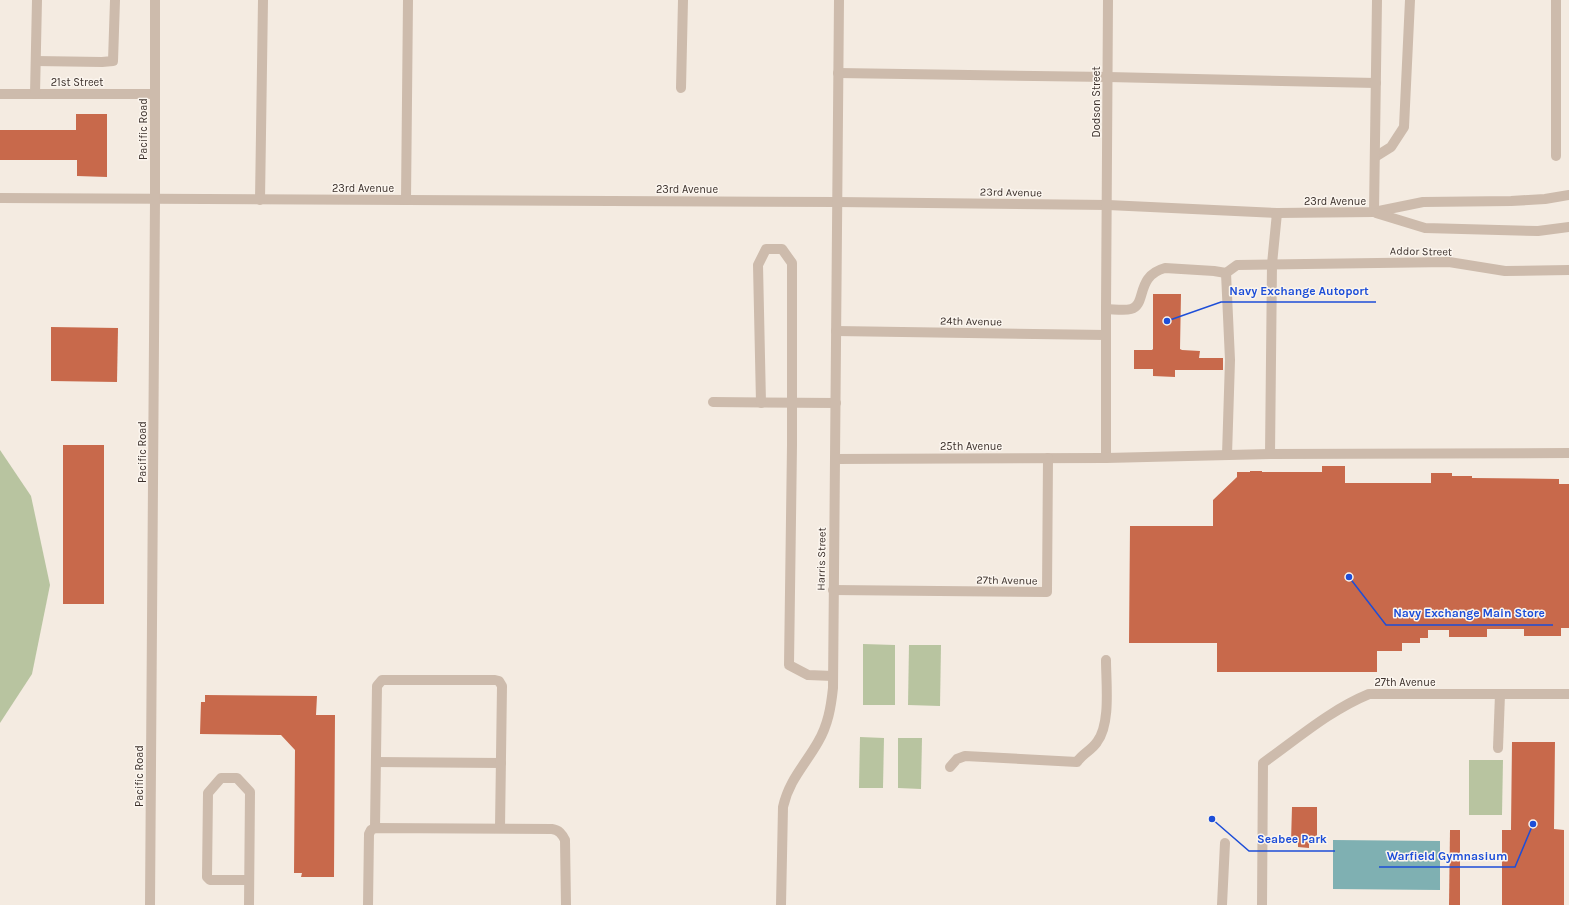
<svg xmlns="http://www.w3.org/2000/svg" width="1569" height="905" font-family="Karla,sans-serif">
  <rect width="100%" height="100%" fill="#f4ebe1"/>
  <!-- green -->
  <g fill="#b8c4a0">
    <path d="M0,450L31,496L50,585L32,674L0,723Z"/>
    <path d="M863,644L895,645V705H863Z"/>
    <path d="M909,645H941L940,706L908,705Z"/>
    <path d="M860,737L884,738L883,788H859Z"/>
    <path d="M898,738H922L921,789L898,788Z"/>
    <path d="M1469,760H1503L1502,815H1469Z"/>
  </g>
  <!-- water -->
  <path fill="#7fb0b2" d="M1333,840L1440,841V890L1333,889Z"/>
  <!-- building -->
  <g fill="#c8694b">
    <path d="M76,114H107V177L77,176V160H0V130H76Z"/>
    <path d="M1153,294H1181L1180,349L1182,350L1200,351L1199,358H1223V370H1175V377L1153,376V369H1134V350H1152L1153,349Z"/>
    <path d="M51,327L118,328L117,382L51,381Z"/>
    <rect x="63" y="445" width="41" height="159"/>
    <path d="M1322,466H1345V483H1431V473H1452V476H1472V478L1559,479V484H1569V628H1561V636H1524V629H1487V637H1449V630H1428V638H1420V643H1402V651H1377V672H1217V643H1129L1130,526H1213V500L1237,477V472H1250V471H1262V472H1322Z"/>
    <path d="M205,695L317,696L316,715H335L334,877H301L302,873H294L295,750L281,735L200,734L201,702H205Z"/>
    <path d="M1512,742H1555L1554,829L1564,830V905H1502V830H1511Z"/>
    <path d="M1292,807H1317V842H1309V848L1298,847V842H1291Z"/>
    <path d="M1450,830H1460V905H1449Z"/>
  </g>
  <g fill="none" stroke-linecap="round" stroke-linejoin="round">
    <!-- minor -->
    <g stroke="#cdbbac" stroke-width="10">
      <path d="M36,61L102,62L113,61L115,0"/>
      <path d="M838,73L1108,77L1376,83"/>
      <path d="M681,88L683,0"/>
      <path d="M0,94H155"/>
      <path d="M35,94L37,0"/>
      <path d="M1556,156V0"/>
      <path d="M1375,157L1391,147L1404,127L1410,0"/>
      <path d="M0,198L837,202L1108,205L1277,213L1374,212L1423,202L1511,201L1545,199L1569,195"/>
      <path d="M260,200L263,0"/>
      <path d="M406,200L408,0"/>
      <path d="M1374,212L1377,0"/>
      <path d="M1376,213L1425,228L1538,231L1569,227"/>
      <path d="M1106,309C1113,309 1124,311 1131,309C1147,305 1135,276 1165,268L1214,271L1226,273"/>
      <path d="M836,331L1106,335"/>
      <path d="M713,402L836,403"/>
      <path d="M761,403L758,265L766,249H782L792,263V445L789,665L808,675L833,676"/>
      <path d="M1270,454L1272,264L1277,213"/>
      <path d="M1227,455L1230,360L1226,273L1237,265L1449,262L1505,271L1569,270"/>
      <path d="M1106,458V309L1108,0"/>
      <path d="M835,459L1106,458L1270,454L1569,453"/>
      <path d="M833,590L1047,592L1048,458"/>
      <path d="M1498,748L1500,694"/>
      <path d="M376,762L501,763"/>
      <path d="M950,767L957,759L965,756L1077,762C1082,754 1092,750 1097,742C1111,724 1106,683 1106,660"/>
      <path d="M375,828L377,686L382,680H495L499,681L502,686L500,828"/>
      <path d="M150,905L155,199V0"/>
      <path d="M249,905L250,792L237,778H221L208,793L207,877L210,880H249"/>
      <path d="M368,905L369,834L371,830L375,828L552,829C559,830 562,834 565,840L566,905"/>
      <path d="M781,905L783,807C789,780 805,765 818,742C828,725 831,707 833,688L839,0"/>
      <path d="M1222,905L1225,843"/>
      <path d="M1262,905L1263,763C1297,739 1330,710 1369,694H1569"/>
    </g>
  </g>
  <g text-anchor="middle" stroke-width="3" stroke-linejoin="round" paint-order="stroke">
    <!-- street labels -->
    <g font-size="11" fill="#3b302b" stroke="#fbf5ee">
      <text x="77" y="86">21st Street</text>
      <text transform="translate(1096 102) rotate(-90)" y="4">Dodson Street</text>
      <text transform="translate(143 129) rotate(-90)" y="4">Pacific Road</text>
      <text x="363" y="192">23rd Avenue</text>
      <text x="687" y="193">23rd Avenue</text>
      <text transform="translate(1011 192) rotate(1)" y="4">23rd Avenue</text>
      <text x="1335" y="205">23rd Avenue</text>
      <text transform="translate(1421 251) rotate(1)" y="4">Addor Street</text>
      <text transform="translate(971 321) rotate(1)" y="4">24th Avenue</text>
      <text x="971" y="450">25th Avenue</text>
      <text transform="translate(142 452) rotate(-90)" y="4">Pacific Road</text>
      <text transform="translate(821 559) rotate(-89)" y="4">Harris Street</text>
      <text transform="translate(1007 580) rotate(1)" y="4">27th Avenue</text>
      <text x="1405" y="686">27th Avenue</text>
      <text transform="translate(139 776) rotate(-90)" y="4">Pacific Road</text>
    </g>
  </g>
  <!-- callouts -->
  <path fill="none" stroke="#1d4ed8" stroke-width="1.5" d="M1167 321L1221 302H1376M1349 577L1386 625H1553M1212 819L1249 851H1335M1533 824L1515 867H1379"/>
  <g fill="#1d4ed8" stroke="#fbf5ee" stroke-width="1.5">
    <circle cx="1167" cy="321" r="4"/>
    <circle cx="1349" cy="577" r="4"/>
    <circle cx="1212" cy="819" r="4"/>
    <circle cx="1533" cy="824" r="4"/>
  </g>
  <g font-size="12" text-anchor="middle" font-weight="bold" fill="#1d4ed8" stroke="#fbf5ee" stroke-width="3" stroke-linejoin="round" paint-order="stroke">
    <text x="1299" y="295">Navy Exchange Autoport</text>
    <text x="1469" y="617">Navy Exchange Main Store</text>
    <text x="1292" y="843">Seabee Park</text>
    <text x="1447" y="860">Warfield Gymnasium</text>
  </g>
</svg>
